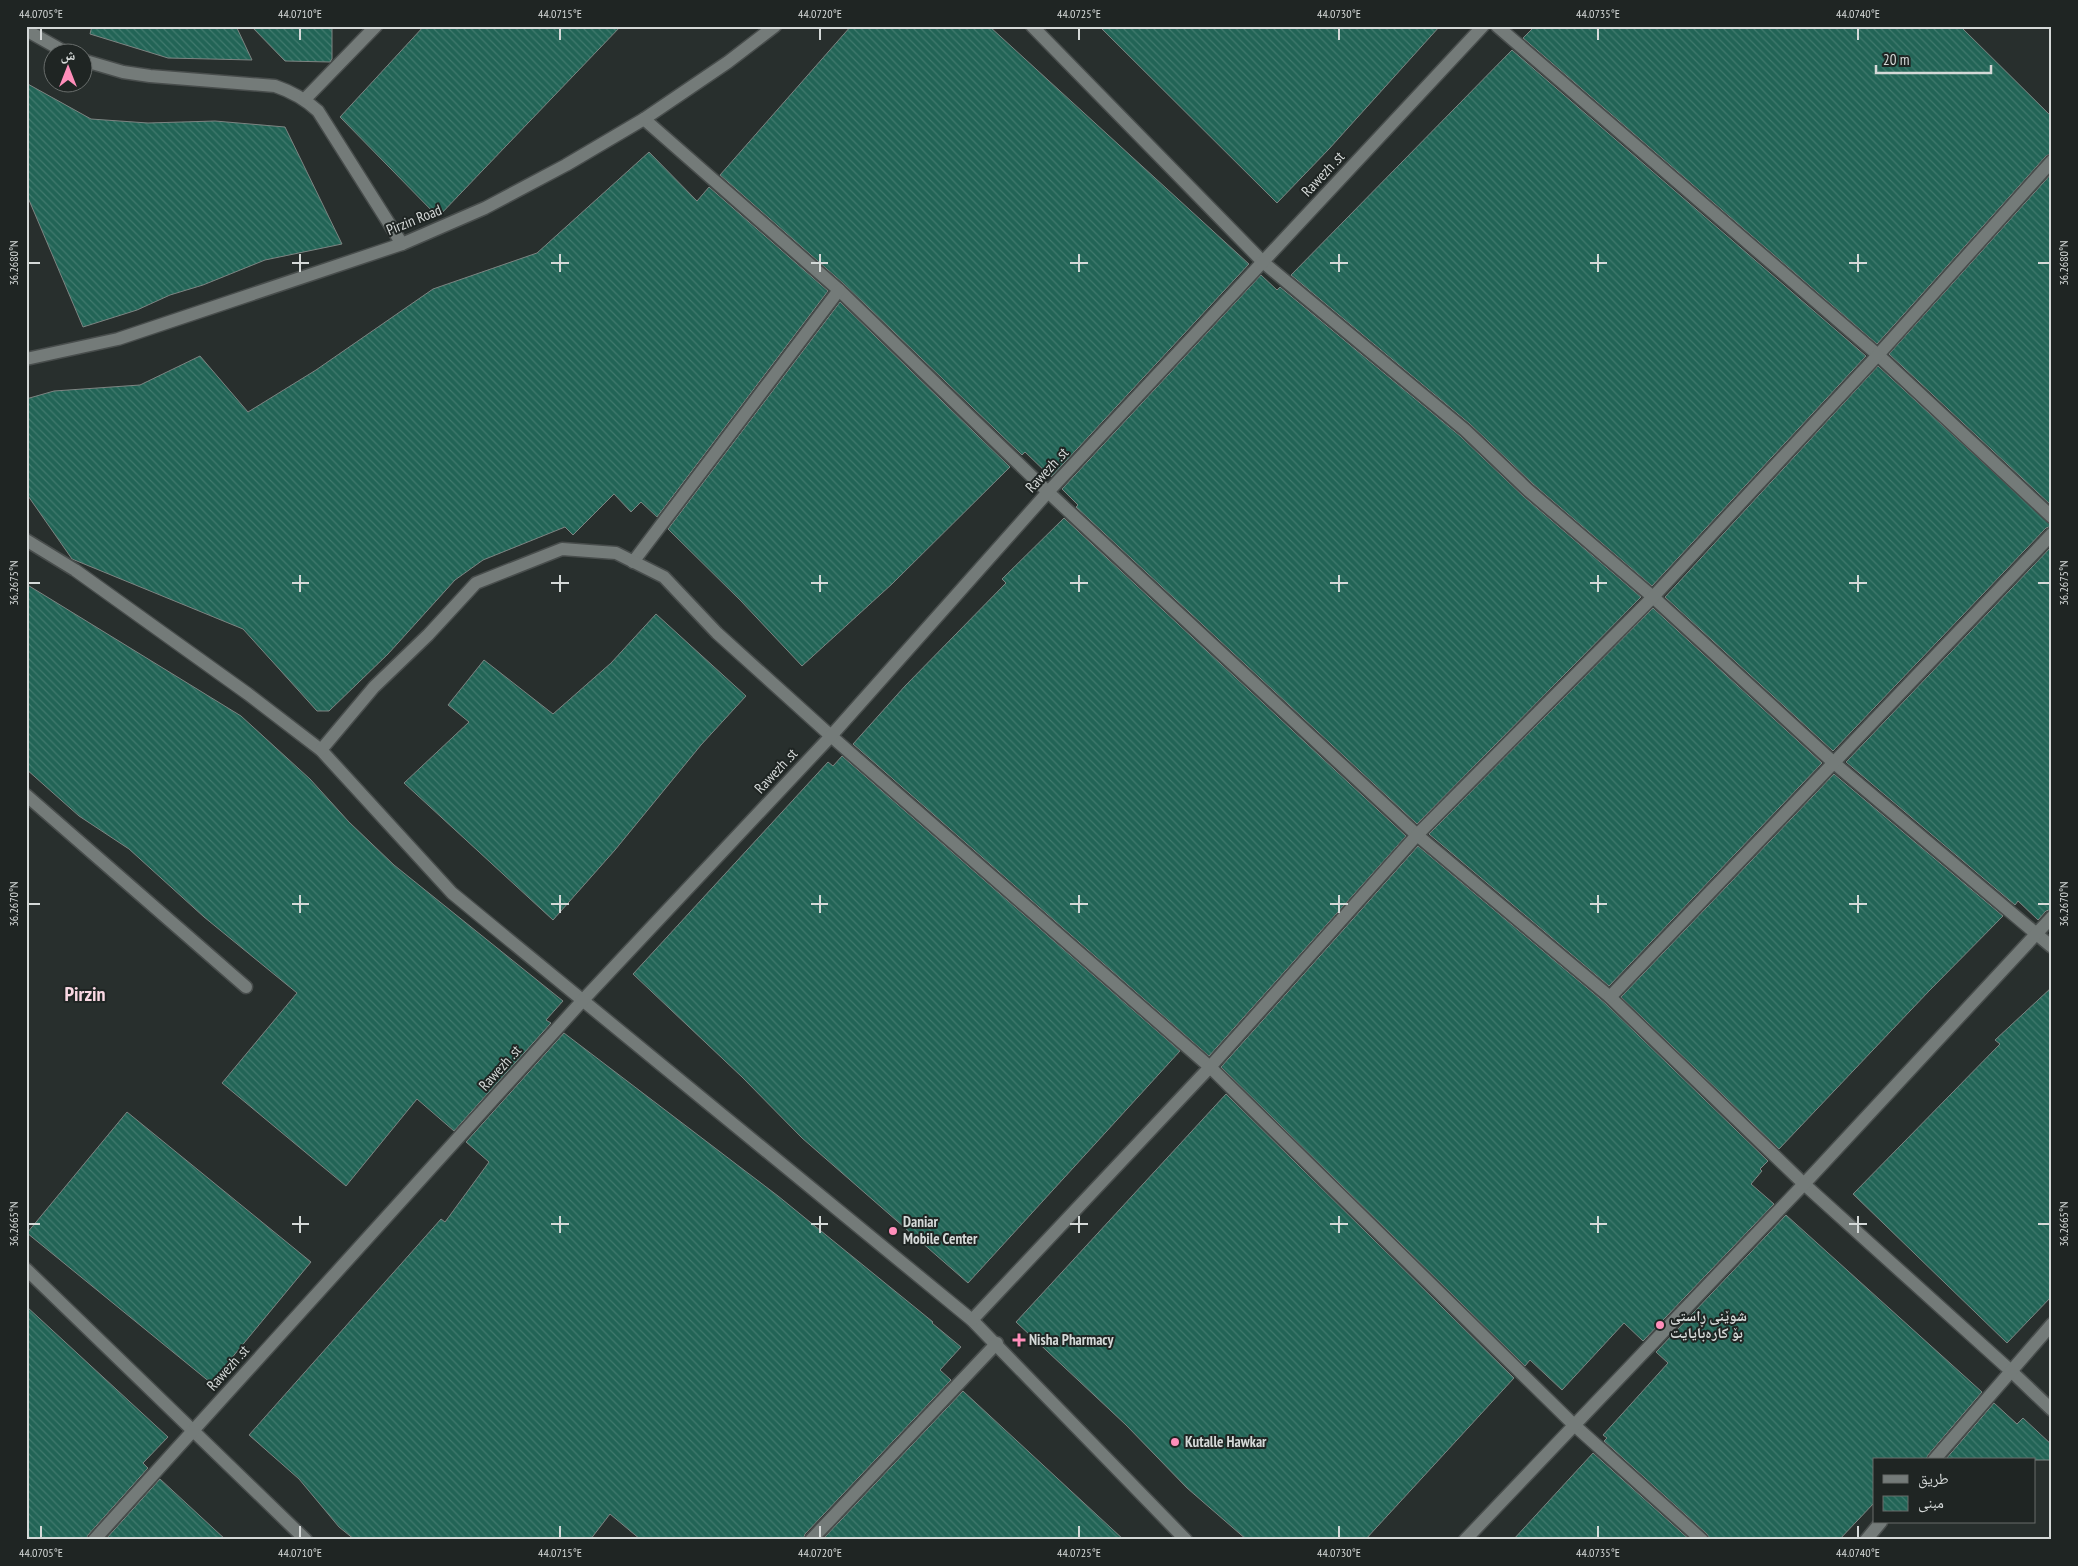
<svg xmlns="http://www.w3.org/2000/svg" width="2078" height="1566" font-family="'PT Sans Narrow','Noto Naskh Arabic',sans-serif">
  <defs>
    <pattern id="building-back-hatch" width="6" height="6" patternUnits="userSpaceOnUse" patternTransform="scale(1.25)"><rect width="6" height="6" fill="#226456"/><path d="M-1 5l2 2M0 0l6 6M5-1l2 2" fill="none" stroke="#417a6e"/></pattern>
  </defs>
  <rect width="100%" height="100%" fill="#282f2d"/>
  <!-- building -->
  <g fill="url(#building-back-hatch)" stroke="#7d8482">
    <path d="M92,26H236L252,60L168,58L90,34Z"/>
    <path d="M251,26H332V59L330,62L285,61Z"/>
    <path d="M424,26H621L438,217L340,117Z"/>
    <path d="M851,26H989L1249,264L1051,477L1025,452L1022,455L844,284L720,175Z"/>
    <path d="M1099,26H1440L1329,149L1277,203Z"/>
    <path d="M1535,26H1960L2052,117V153L2046,156L1877,344L1523,38Z"/>
    <path d="M1512,50L1866,356L1652,586L1533,484L1470,424L1291,275Z"/>
    <path d="M26,83L91,119L148,123L215,121L285,127L342,244L265,260L203,285L170,295L137,310L83,327L26,193Z"/>
    <path d="M649,152L697,201L709,187L828,291L657,517L641,502L631,512L614,494L573,535L565,527L483,560L455,580L388,654L329,711H317L243,629L72,559L26,493V399L54,391L140,385L200,356L248,412L316,370L433,289L537,253Z"/>
    <path d="M2052,173V506L1889,354Z"/>
    <path d="M1261,275L1277,290L1280,287L1460,436L1523,496L1641,597L1417,824L1076,507L1078,505L1062,489Z"/>
    <path d="M840,302L1010,467L892,584L802,666L741,601L668,529Z"/>
    <path d="M1878,366L2052,526L2046,528L1833,751L1665,597Z"/>
    <path d="M1064,518L1406,836L1209,1056L853,744L905,686L1006,583L1002,579Z"/>
    <path d="M2052,546V909L2046,911L2038,920L2018,901L2015,905L1846,762Z"/>
    <path d="M26,584L241,716L310,779L349,822L394,865L563,1001L546,1020L551,1023L454,1131L417,1099L346,1186L222,1083L297,993L204,917L129,849L79,816L26,769Z"/>
    <path d="M1653,608L1822,763L1609,986L1429,834Z"/>
    <path d="M656,614L746,696L701,745L615,850L553,920L404,783L469,722L448,705L484,660L553,714L611,663Z"/>
    <path d="M842,756L1180,1051L968,1283L802,1138L742,1077L633,974L828,762L833,766Z"/>
    <path d="M1834,774L2003,916L1929,991L1779,1149L1621,997Z"/>
    <path d="M1418,846L1605,1003L1768,1161L1760,1169L1762,1171L1751,1184L1774,1204L1643,1341L1624,1323L1562,1390L1530,1360L1525,1366L1221,1067Z"/>
    <path d="M2052,987V1296L2007,1343L1853,1194L2000,1044L1995,1040Z"/>
    <path d="M564,1033L778,1196L933,1322L932,1323L961,1347L940,1370L951,1380L805,1534L803,1540H641L610,1514L590,1540H355L339,1527L299,1479L249,1435L441,1219L445,1222L489,1162L466,1142Z"/>
    <path d="M1226,1094L1514,1378L1365,1540H1247L1187,1488L1126,1425L1016,1322Z"/>
    <path d="M127,1112L311,1262L211,1383L27,1233Z"/>
    <path d="M1786,1215L1982,1392L1928,1455L1926,1460H1874V1503L1839,1540H1710L1707,1534L1604,1441L1607,1438L1603,1435L1668,1363L1656,1352Z"/>
    <path d="M26,1306L168,1437L143,1463L148,1468L88,1535L86,1540H26Z"/>
    <path d="M963,1391L1124,1540H822Z"/>
    <path d="M1994,1403L2017,1424L2023,1418L2052,1445V1460H1945Z"/>
    <path d="M1593,1453L1690,1540H1513Z"/>
    <path d="M160,1479L226,1540H105Z"/>
  </g>
  <g fill="none" stroke-linecap="round" stroke-linejoin="round">
    <!-- minor casing -->
    <g stroke="#484d4c" stroke-width="15">
      <g id="minor">
        <path d="M1032,26L1264,263L1465,430L1528,490L1653,597L1834,763L2052,947"/>
        <path d="M1497,26L1878,355L2052,517"/>
        <path d="M26,30L65,52"/>
        <path d="M82,60L123,72L150,76L275,86C293,92 305,99 318,111L402,244"/>
        <path d="M305,99L376,26"/>
        <path d="M644,119L839,290L1048,492L1417,835L1610,997L1804,1184L2011,1371L2052,1410"/>
        <path d="M26,540L75,570L248,694L321,750L452,893L972,1320L1186,1540"/>
        <path d="M633,562L839,290"/>
        <path d="M321,750L374,687L428,635L476,583L562,549L616,553L664,577L717,633L831,736L1210,1067L1573,1424L1702,1540"/>
        <path d="M26,795L246,987"/>
        <path d="M1610,997L2052,534"/>
        <path d="M26,1269L306,1540"/>
        <path d="M972,1320L1210,1067L1417,835L1653,597L1878,355L2052,161"/>
        <path d="M1934,1460L2052,1324"/>
        <path d="M94,1540L583,1000L831,736L1048,492L1483,26"/>
        <path d="M811,1540L997,1343"/>
        <path d="M1465,1540L1804,1184L2052,917"/>
        <path d="M1866,1540L1881,1522"/>
      </g>
    </g>
    <!-- tertiary casing -->
    <g stroke="#484d4c" stroke-width="15">
      <path id="tertiary" d="M26,359L118,339L402,244L485,208L566,165L644,119L728,62L775,26"/>
    </g>
    <!-- minor -->
    <use href="#minor" stroke="#747b79" stroke-width="12"/>
    <!-- tertiary -->
    <use href="#tertiary" stroke="#747b79" stroke-width="12"/>
  </g>
  <!-- ticks -->
  <path fill="none" stroke="#d5d9d8" stroke-width="2" d="M41,28V40M300,28V40M560,28V40M820,28V40M1079,28V40M1339,28V40M1598,28V40M1858,28V40M300,254V272M560,254V272M820,254V272M1079,254V272M1339,254V272M1598,254V272M1858,254V272M28,263H40M292,263H309M551,263H569M811,263H828M1070,263H1088M1330,263H1348M1590,263H1607M1849,263H1867M2038,263H2050M300,575V592M560,575V592M820,575V592M1079,575V592M1339,575V592M1598,575V592M1858,575V592M28,583H40M292,583H309M551,583H569M811,583H828M1070,583H1088M1330,583H1348M1590,583H1607M1849,583H1867M2038,583H2050M300,895V913M560,895V913M820,895V913M1079,895V913M1339,895V913M1598,895V913M1858,895V913M28,904H40M292,904H309M551,904H569M811,904H828M1070,904H1088M1330,904H1348M1590,904H1607M1849,904H1867M2038,904H2050M300,1216V1233M560,1216V1233M820,1216V1233M1079,1216V1233M1339,1216V1233M1598,1216V1233M1858,1216V1233M28,1224H40M292,1224H309M551,1224H569M811,1224H828M1070,1224H1088M1330,1224H1348M1590,1224H1607M1849,1224H1867M2038,1224H2050M41,1526V1538M300,1526V1538M560,1526V1538M820,1526V1538M1079,1526V1538M1339,1526V1538M1598,1526V1538M1858,1526V1538"/>
  <!-- markers -->
  <g fill="#ff8eba" stroke="#1f2523" stroke-width="2">
    <circle cx="893" cy="1231" r="5"/>
    <circle cx="1660" cy="1325" r="5"/>
    <path d="M1016.5 1332.5h5v5h5v5h-5v5h-5v-5h-5v-5h5z"/>
    <circle cx="1175" cy="1442" r="5"/>
  </g>
  <g text-anchor="middle" stroke-width="4" stroke-linejoin="round" paint-order="stroke">
    <!-- street labels -->
    <g font-size="15" fill="#d5d9d8" stroke="#1f2523">
      <text transform="translate(1323 174) rotate(-47)" y="5">Rawezh .st</text>
      <text transform="translate(414 220) rotate(-22)" y="5">Pirzin Road</text>
      <text transform="translate(1047 470) rotate(-47)" y="5">Rawezh .st</text>
      <text transform="translate(776 771) rotate(-47)" y="5">Rawezh .st</text>
      <text transform="translate(500 1068) rotate(-48)" y="5">Rawezh .st</text>
      <text transform="translate(228 1368) rotate(-48)" y="5">Rawezh .st</text>
    </g>
    <!-- poi labels -->
    <g font-size="15" font-weight="bold" fill="#d5d9d8" stroke="#1f2523" text-anchor="start">
      <text x="903" y="1227">Daniar<tspan x="903" dy="17">Mobile Center</tspan></text>
      <text x="1670" y="1321">شوێنی ڕاستی<tspan x="1670" dy="17">بۆ کارەبایایت</tspan></text>
      <text x="1029" y="1345">Nisha Pharmacy</text>
      <text x="1185" y="1447">Kutalle Hawkar</text>
    </g>
    <!-- district labels -->
    <g font-size="20" font-weight="bold" fill="#f9d8e3" stroke="#1f2523">
      <text x="85" y="1001">Pirzin</text>
    </g>
  </g>
  <!-- border -->
  <rect width="2078" height="1566" fill="none" stroke="#1f2523" stroke-width="55"/>
  <!-- legend -->
  <rect x="1873" y="1458" width="162" height="65" fill="#1f2523" stroke="#686d6b"/>
  <rect x="1883" y="1475" width="25" height="8" fill="#747b79" stroke="#686d6b"/>
  <text x="1918" y="1484" font-size="15" fill="#d5d9d8">طريق</text>
  <rect x="1883" y="1496" width="25" height="15" fill="url(#building-back-hatch)" stroke="#686d6b"/>
  <text x="1918" y="1508" font-size="15" fill="#d5d9d8">مبنى</text>
  <!-- north arrow -->
  <g transform="translate(68 68)"><circle r="24" fill="#1f2523" stroke="#686d6b"/>
  <path d="M0-4L9 19L0 12L-9 19Z" fill="#ff8eba"/>
  <text y="-8" font-size="14" font-weight="bold" text-anchor="middle" fill="#d5d9d8">ش</text>
  </g>
  <!-- scale -->
  <path d="M1876 65v8h115v-8" fill="none" stroke="#d5d9d8" stroke-width="2.5"/>
  <text x="1883" y="65" font-size="15" fill="#d5d9d8" stroke="#1f2523" stroke-width="4" paint-order="stroke">20 m</text>
  <rect x="28" y="28" width="2022" height="1510" fill="none" stroke="#d5d9d8" stroke-width="2"/>
  <g font-size="12" text-anchor="middle" fill="#d5d9d8">
    <text x="41" y="18">44.0705°E</text>
    <text x="300" y="18">44.0710°E</text>
    <text x="560" y="18">44.0715°E</text>
    <text x="820" y="18">44.0720°E</text>
    <text x="1079" y="18">44.0725°E</text>
    <text x="1339" y="18">44.0730°E</text>
    <text x="1598" y="18">44.0735°E</text>
    <text x="1858" y="18">44.0740°E</text>
    <text transform="translate(14 263) rotate(-90)" y="4">36.2680°N</text>
    <text transform="translate(2064 263) rotate(-90)" y="4">36.2680°N</text>
    <text transform="translate(14 583) rotate(-90)" y="4">36.2675°N</text>
    <text transform="translate(2064 583) rotate(-90)" y="4">36.2675°N</text>
    <text transform="translate(14 904) rotate(-90)" y="4">36.2670°N</text>
    <text transform="translate(2064 904) rotate(-90)" y="4">36.2670°N</text>
    <text transform="translate(14 1224) rotate(-90)" y="4">36.2665°N</text>
    <text transform="translate(2064 1224) rotate(-90)" y="4">36.2665°N</text>
    <text x="41" y="1557">44.0705°E</text>
    <text x="300" y="1557">44.0710°E</text>
    <text x="560" y="1557">44.0715°E</text>
    <text x="820" y="1557">44.0720°E</text>
    <text x="1079" y="1557">44.0725°E</text>
    <text x="1339" y="1557">44.0730°E</text>
    <text x="1598" y="1557">44.0735°E</text>
    <text x="1858" y="1557">44.0740°E</text>
  </g>
</svg>
